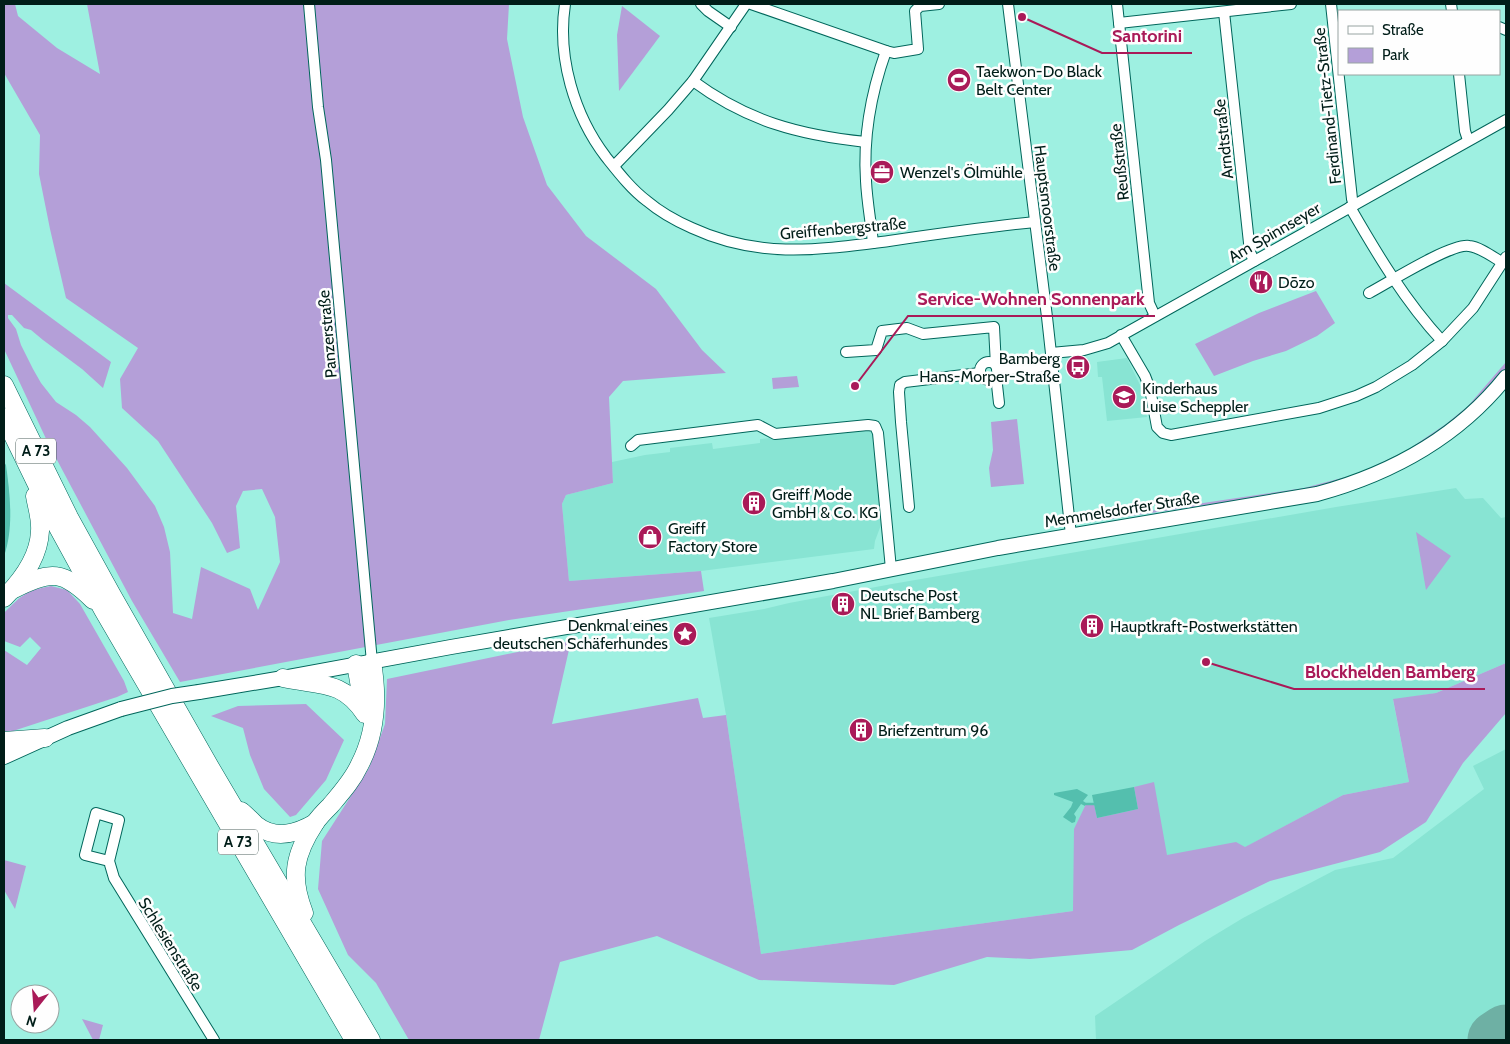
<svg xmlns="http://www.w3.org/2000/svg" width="1510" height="1044" font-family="Cabin,sans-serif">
  <rect width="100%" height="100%" fill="#9ef0e1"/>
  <!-- built -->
  <g fill="#88e4d3">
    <path d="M1127,358L1142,389L1147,417L1107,421L1102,377H1098L1097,362Z"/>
    <path d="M873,430L881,525L875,541L874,549L701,571L569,581L562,504L566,495L613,483L612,462L645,455L670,452V448L712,443L713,449L760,443V439Z"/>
    <path d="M1456,488L1465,499L1483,498L1501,518L1506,517V663L1436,693L1393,700L1409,782L1343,795L1244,848L1073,911L761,954L726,715L709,618L764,609L789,603L892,584L1336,507Z"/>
    <path d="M1506,749V1040H1096L1095,1016L1205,941L1243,918L1335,870L1393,858L1484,789L1473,766Z"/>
  </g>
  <!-- green -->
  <g fill="#b49fd8">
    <path d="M4,4H15L18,16L57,48L100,74L87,4H509L507,39L523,117L547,185L586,236L656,289L702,350L726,373L623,381L609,397L613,483L566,495L562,504L569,581L701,571L704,591L509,620L180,682L132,601L48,443L4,349V283L111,362L103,388L82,369L43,340L31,330L24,328L12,315H8V318L16,329L21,345L33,369L41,383L56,402L76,415L90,427L127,468L155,506L164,527L170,552L173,613L192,619L201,567L250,589L258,610L280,562L275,517L262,489L243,491L236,506L240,548L227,553L212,523L158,441L122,408L120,379L138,348L66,298L50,229L39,174L40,135L4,73Z"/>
    <path d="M622,6L660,36L619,91L617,35Z"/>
    <path d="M1316,291L1335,323L1317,336L1286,351L1253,361L1214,376L1195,344L1259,313Z"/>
    <path d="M1506,362V369L1503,374L1463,415L1397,459L1334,484L1300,491L1090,522L1089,520L1304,488L1357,474L1406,451L1446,424L1468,406Z"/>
    <path d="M797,376L799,387L773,389L772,378Z"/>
    <path d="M1017,419L1024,484L991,487L989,468L993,450L991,422Z"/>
    <path d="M1416,532L1451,556L1426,590Z"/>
    <path d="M51,586L67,590L80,604L124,681L128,692L117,697L10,732L4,731V650L27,665L41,648L30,637L20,647L4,641V613C22,595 25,591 51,586Z"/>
    <path d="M571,641L552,724L698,698L703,718L726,715L761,954L1073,911L1074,829L1086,804H1094L1097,818L1138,809L1134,787L1154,782L1167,855L1236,842L1245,847L1343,795L1409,782L1393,699L1436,693L1506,663V713L1463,763L1426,822L1380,852L1270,881L1179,925L1132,950L1030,959L987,957L894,985L759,980L657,936L560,962L539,1040H409L376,983L348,955L318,889L322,841L369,768L385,724L387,679Z"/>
    <path d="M306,704L344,740L326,780L296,815L290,817L264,789L250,755L243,728L211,716L238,706Z"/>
    <path d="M4,860L26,866L15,909L4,890Z"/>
    <path d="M82,1019L103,1025L99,1040H93Z"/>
  </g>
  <!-- water -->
  <g fill="#54bfae">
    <path d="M4,462L6,465C10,494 14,528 4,556Z"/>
    <path d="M1134,787L1138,809L1097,818L1092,795Z"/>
    <path d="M1077,789L1088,795L1083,801L1086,803L1085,806L1081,804L1074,814L1076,817L1075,822L1072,823L1063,817L1071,807L1073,802L1054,795V793Z"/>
  </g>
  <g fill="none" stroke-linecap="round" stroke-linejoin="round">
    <!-- stream -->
    <path stroke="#54bfae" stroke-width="2.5" d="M1086,804H1094"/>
    <!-- runway -->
    <path stroke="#6eb0a4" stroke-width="59" d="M1497,1040L1506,1034"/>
    <!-- minor casing -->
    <g stroke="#01665b" stroke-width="12">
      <g id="minor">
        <path d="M309,4L318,107L326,160L372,662"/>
        <path d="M565,4C557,57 574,115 606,157C618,172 631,189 647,201C660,212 676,221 692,228C759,259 818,250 889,241C937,234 986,227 1035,222"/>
        <path d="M701,4L708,11L731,27"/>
        <path d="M751,4L886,51L894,53L918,49L915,11L920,6L939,4"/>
        <path d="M1008,4L1047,317L1071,535"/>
        <path d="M1117,4L1149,303L1155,316"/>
        <path d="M1331,4L1352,199L1354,205"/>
        <path d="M1451,4L1452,11"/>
        <path d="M1224,12L1250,252L1254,261"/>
        <path d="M1119,23L1291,4"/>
        <path d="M1499,27L1506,30"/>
        <path d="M1459,74L1465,131L1468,140"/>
        <path d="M693,81C747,121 799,135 866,142"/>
        <path d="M614,166L668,110L693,81L746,4"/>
        <path d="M1350,207C1377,254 1405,301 1442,341"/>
        <path d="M873,243C871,222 867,202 866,181C863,136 871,93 886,51"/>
        <path d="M1369,293C1388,283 1451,243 1469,246C1480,247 1493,257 1503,263"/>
        <path d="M1121,335L1145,376L1150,389L1157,427L1163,433L1171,435L1319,408L1356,396L1376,387L1412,365L1442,341L1473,308L1506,257"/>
        <path d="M846,352L876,350L882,331L907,328L923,334L994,327L996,366"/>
        <path d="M1051,353L1084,350L1108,343L1506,120"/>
        <circle cx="989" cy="371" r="9"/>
        <path d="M997,370L1052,366"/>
        <path d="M996,376L999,403"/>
        <path d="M631,446L638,440L758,425L775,434L868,425L875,426L878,433L891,569"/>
        <path d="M909,507L901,422L899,392L900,385L905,382L980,373"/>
        <path d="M109,861L85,855L96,813L119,820L109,861L114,878L214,1040"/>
      </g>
    </g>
    <!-- secondary casing -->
    <g stroke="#01665b" stroke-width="16">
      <g id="secondary">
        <path d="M199,692L283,678L451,647L833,581L998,548L1317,494C1390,474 1458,437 1506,377"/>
        <path d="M4,757L68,728L121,709"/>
      </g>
    </g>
    <!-- motorway casing -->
    <g stroke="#01665b" stroke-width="19">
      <g id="motorway">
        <path d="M4,385L69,517L112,595L210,767L371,1040"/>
        <path d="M4,417L56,524L103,610L354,1040"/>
        <path d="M14,589C51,570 63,570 93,600"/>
        <path d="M4,598C22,580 39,557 40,531C41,519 37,508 35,496"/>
        <path d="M356,664L364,711"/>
        <path d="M283,678C318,686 342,679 365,714"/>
        <path d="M4,741L45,738"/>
        <path d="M241,811C246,815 251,820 256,825C275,840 296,834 315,823"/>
        <path d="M304,913C290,877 294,855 315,823C319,817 325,811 330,806C341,793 352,781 359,766C376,734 378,697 372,662"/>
      </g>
    </g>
    <!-- minor -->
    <use href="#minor" stroke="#fff" stroke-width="10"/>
    <!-- secondary -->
    <use href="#secondary" stroke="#fff" stroke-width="14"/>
    <!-- motorway -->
    <use href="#motorway" stroke="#fff" stroke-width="18"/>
    <!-- secondary-bridge casing -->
    <g stroke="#01665b" stroke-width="16" stroke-linecap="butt">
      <path id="secondary-bridge" d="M121,709L172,696L199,692"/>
    </g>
    <!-- secondary-bridge -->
    <use href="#secondary-bridge" stroke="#fff" stroke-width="14"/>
  </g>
  <!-- icons -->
  <defs>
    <g id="stadium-disc" transform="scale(1.25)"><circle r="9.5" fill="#a91a58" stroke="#fefefe"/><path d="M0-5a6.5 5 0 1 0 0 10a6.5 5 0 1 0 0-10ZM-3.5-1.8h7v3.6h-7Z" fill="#fff"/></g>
    <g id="office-disc" transform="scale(1.25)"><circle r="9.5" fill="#a91a58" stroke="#fefefe"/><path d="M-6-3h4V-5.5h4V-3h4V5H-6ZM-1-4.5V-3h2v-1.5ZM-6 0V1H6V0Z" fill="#fff"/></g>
    <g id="restaurant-disc" transform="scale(1.25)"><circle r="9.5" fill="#a91a58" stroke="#fefefe"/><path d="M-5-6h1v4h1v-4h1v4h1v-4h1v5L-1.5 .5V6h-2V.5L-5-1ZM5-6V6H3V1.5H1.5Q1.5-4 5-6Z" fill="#fff"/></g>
    <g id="bus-disc" transform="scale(1.25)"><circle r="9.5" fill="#a91a58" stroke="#fefefe"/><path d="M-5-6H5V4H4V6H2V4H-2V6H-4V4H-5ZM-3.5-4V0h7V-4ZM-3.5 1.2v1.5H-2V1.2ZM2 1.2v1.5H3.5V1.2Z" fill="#fff"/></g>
    <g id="school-disc" transform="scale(1.25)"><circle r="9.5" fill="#a91a58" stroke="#fefefe"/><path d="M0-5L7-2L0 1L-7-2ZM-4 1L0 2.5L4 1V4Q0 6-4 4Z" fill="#fff"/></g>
    <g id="building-disc" transform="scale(1.25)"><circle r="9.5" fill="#a91a58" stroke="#fefefe"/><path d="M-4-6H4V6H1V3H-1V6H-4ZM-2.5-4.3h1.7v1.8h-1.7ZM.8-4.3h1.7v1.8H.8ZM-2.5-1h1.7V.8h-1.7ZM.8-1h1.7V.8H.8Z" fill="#fff"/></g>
    <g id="shop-disc" transform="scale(1.25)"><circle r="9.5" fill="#a91a58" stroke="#fefefe"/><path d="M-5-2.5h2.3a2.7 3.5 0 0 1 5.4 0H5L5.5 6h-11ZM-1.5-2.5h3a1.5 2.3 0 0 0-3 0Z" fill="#fff"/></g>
    <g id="sight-disc" transform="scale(1.25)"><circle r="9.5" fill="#a91a58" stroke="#fefefe"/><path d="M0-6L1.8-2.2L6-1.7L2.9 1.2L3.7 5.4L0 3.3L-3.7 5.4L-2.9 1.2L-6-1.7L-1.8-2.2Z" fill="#fff"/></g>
  </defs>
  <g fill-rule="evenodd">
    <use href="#stadium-disc" x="959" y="80"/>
    <use href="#office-disc" x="882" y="172"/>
    <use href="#restaurant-disc" x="1261" y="282"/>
    <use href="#bus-disc" x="1078" y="367"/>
    <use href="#school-disc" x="1124" y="397"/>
    <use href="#building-disc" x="754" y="503"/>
    <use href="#shop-disc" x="650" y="537"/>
    <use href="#building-disc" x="843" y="604"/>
    <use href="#building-disc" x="1092" y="626"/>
    <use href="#sight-disc" x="685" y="634"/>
    <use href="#building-disc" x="861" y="730"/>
  </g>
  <g text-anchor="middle" stroke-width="5" stroke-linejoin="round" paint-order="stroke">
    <!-- shield labels -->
    <g fill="#fefefe" stroke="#4c605d" stroke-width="1">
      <rect x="16" y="438.5" width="40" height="25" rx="4"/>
      <rect x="218" y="829.5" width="40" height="25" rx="4"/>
    </g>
    <g font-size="15" font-weight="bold" fill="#001d18">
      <text x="36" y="456">A 73</text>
      <text x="238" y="847">A 73</text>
    </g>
    <!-- poi labels -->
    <g font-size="16" fill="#001d18" stroke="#fefefe" text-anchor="start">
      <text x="976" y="77">Taekwon-Do Black<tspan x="976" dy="18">Belt Center</tspan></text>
      <text x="900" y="178">Wenzel's Ölmühle</text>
      <text x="1278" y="288">Dōzo</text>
      <text x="1060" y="364" text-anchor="end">Bamberg<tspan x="1060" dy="18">Hans-Morper-Straße</tspan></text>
      <text x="1142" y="394">Kinderhaus<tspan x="1142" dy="18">Luise Scheppler</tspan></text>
      <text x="772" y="500">Greiff Mode<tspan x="772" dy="18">GmbH &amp; Co. KG</tspan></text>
      <text x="668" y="534">Greiff<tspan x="668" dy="18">Factory Store</tspan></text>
      <text x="860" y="601">Deutsche Post<tspan x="860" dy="18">NL Brief Bamberg</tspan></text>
      <text x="668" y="631" text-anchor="end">Denkmal eines<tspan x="668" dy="18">deutschen Schäferhundes</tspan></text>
      <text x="1110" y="632">Hauptkraft-Postwerkstätten</text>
      <text x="878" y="736">Briefzentrum 96</text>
    </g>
    <!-- street labels -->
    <g font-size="16" fill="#001d18" stroke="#fefefe">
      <text transform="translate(1327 106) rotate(-96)" y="6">Ferdinand-Tietz-Straße</text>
      <text transform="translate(1223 139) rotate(-96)" y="6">Arndtstraße</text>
      <text transform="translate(1119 162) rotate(-96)" y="6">Reußstraße</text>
      <text transform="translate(1048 208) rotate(83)" y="6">Hauptsmoorstraße</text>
      <text transform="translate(843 228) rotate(-5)" y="6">Greiffenbergstraße</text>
      <text transform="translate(1274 232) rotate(-30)" y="6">Am Spinnseyer</text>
      <text transform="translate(327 334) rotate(-95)" y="6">Panzerstraße</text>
      <text transform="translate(1122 509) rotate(-9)" y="6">Memmelsdorfer Straße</text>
      <text transform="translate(171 944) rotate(58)" y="6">Schlesienstraße</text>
    </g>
  </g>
  <!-- callouts -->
  <path fill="none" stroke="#a91a58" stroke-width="2" d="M1022 17L1102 53H1192M855 386L908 316H1155M1206 662L1294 689H1485"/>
  <g fill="#a91a58" stroke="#fefefe" stroke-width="2">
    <circle cx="1022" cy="17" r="5"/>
    <circle cx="855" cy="386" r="5"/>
    <circle cx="1206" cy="662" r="5"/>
  </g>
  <g font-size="18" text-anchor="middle" font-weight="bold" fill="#a91a58" stroke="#fefefe" stroke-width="5" stroke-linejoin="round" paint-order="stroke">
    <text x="1147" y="42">Santorini</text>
    <text x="1031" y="305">Service-Wohnen Sonnenpark</text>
    <text x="1390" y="678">Blockhelden Bamberg</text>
  </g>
  <!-- border -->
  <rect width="1510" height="1044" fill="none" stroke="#001d18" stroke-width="10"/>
  <!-- legend -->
  <rect x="1338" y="10" width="162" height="65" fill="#fefefe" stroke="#98a4a2"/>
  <rect x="1348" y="26" width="25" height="8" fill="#ffffff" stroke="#98a4a2"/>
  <text x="1382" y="35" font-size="15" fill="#001d18">Straße</text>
  <rect x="1348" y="48" width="25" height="15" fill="#b49fd8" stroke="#98a4a2"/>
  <text x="1382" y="60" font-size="15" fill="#001d18">Park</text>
  <!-- north arrow -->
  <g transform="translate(35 1009) rotate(197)"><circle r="24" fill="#fefefe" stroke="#98a4a2"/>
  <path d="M0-4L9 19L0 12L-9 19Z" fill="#a91a58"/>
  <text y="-8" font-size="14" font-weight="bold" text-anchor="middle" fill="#001d18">N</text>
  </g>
</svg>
